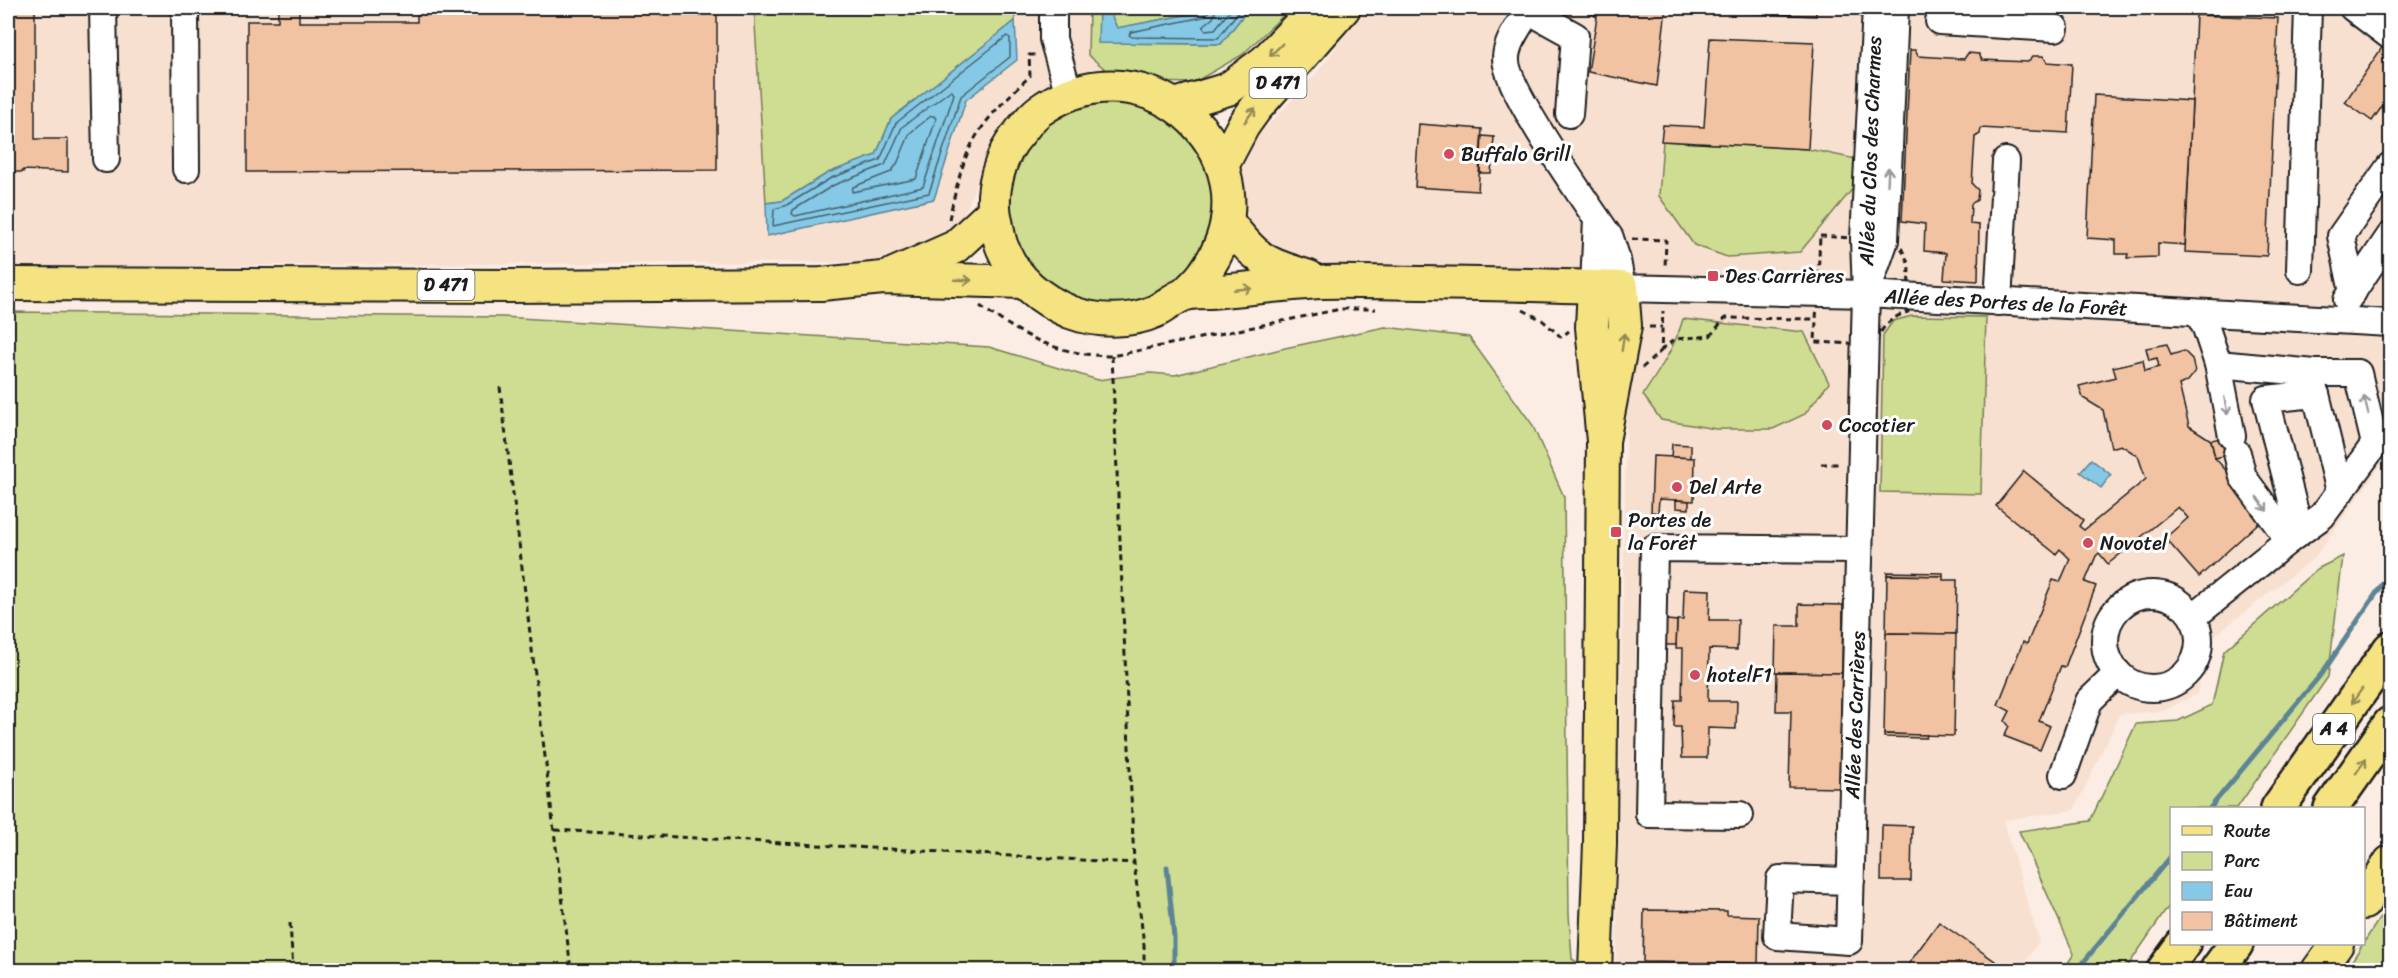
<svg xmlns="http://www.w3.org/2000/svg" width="2398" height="978" font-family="Sriracha,sans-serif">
  <rect width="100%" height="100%" fill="#fbede3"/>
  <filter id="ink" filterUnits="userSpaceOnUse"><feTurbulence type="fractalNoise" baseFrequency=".0167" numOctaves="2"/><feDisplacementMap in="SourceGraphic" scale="12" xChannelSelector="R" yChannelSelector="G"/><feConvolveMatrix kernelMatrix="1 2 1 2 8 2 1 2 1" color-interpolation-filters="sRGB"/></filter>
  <g filter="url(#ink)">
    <!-- built -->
    <g fill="#f8e0d0">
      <path d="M8,8H1291L1242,55L1193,83L1064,81L1030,93L997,130L966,211L942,244L913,256L871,262L126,266H8Z"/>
      <path d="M1365,8H2390V453L2314,558L2209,640L2197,694L2163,711L2120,714L2074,810L2003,820L2039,941L2021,970H1616L1629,277L1333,274L1274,263L1239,224L1243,166L1258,136L1316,74Z"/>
    </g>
    <!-- green -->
    <g fill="#cedd91" stroke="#757c56" stroke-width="1.5">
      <path d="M754,8H1015V21L891,119L876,155L828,173L782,201L766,203Z"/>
      <path d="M1089,8H1099V43L1221,44L1249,8H1291L1242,55L1193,83L1154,82L1110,73L1088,55Z"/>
      <path d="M1108,8H1205L1201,12L1117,28Z"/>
      <circle cx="1110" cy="206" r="103"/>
      <path d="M1663,141L1808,149L1856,159L1855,186L1800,252L1727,257L1694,245L1659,196Z"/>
      <path d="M8,312L503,317L989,347L1098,380L1150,373L1175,375L1285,348L1385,327L1469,337L1532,424L1564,497L1569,914L1572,959L1589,970H8Z"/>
      <path d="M1912,316L1986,317L1981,494L1880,492L1883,335L1893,321Z"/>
      <path d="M1683,319L1804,332L1829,383L1805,414L1773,429H1716L1661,420L1643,395C1659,371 1675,347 1683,319Z"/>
      <path d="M2343,556L2328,677L2237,808H2172L2171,903L2125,970H2063L2074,954L2019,831L2090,821L2136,724L2178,721L2212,705L2224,651L2317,569Z"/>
      <path d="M2390,902V970H2346Z"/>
    </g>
    <!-- water -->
    <g fill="#85c9e6" stroke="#5b8495" stroke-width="1.5">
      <path d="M1099,8H1108L1117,28L1201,12L1205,8H1249L1221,44L1098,43Z"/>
      <path d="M1015,21L1017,60L966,100L934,199L767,236L766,203L782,201L828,173L876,155L891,119Z"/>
      <path d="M2091,459L2111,475L2101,488L2080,472Z"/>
    </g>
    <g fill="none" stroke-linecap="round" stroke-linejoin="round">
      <!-- shore -->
      <g stroke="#46616d" stroke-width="1.5">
        <path d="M1209,8L1208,13L1203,17L1131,32L1129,35L1132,37L1218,38L1241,8"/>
        <path d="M1216,8L1213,18L1203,26L1205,30L1215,29L1232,8"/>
        <path d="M1007,36L1010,38V57L961,96L929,193L773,226L774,209L785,206L831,178L880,160L896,123Z"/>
        <path d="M951,90L954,94L923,187L795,216L792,214L793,210L834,185L885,165L902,127Z"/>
        <path d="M931,116H934L936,119L916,179L852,192L853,187L891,172L897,164L910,133Z"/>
      </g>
      <!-- stream -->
      <g stroke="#5b8495" stroke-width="5">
        <path d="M2210,808L2323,672L2390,573"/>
        <path d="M1167,867L1174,937V970"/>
        <path d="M2077,970L2172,855"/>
      </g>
    </g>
    <!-- building -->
    <g fill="#f2c3a2" stroke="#1c1c1c" stroke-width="1.5">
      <path d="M8,8H35V139H68V172L23,170V172H8Z"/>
      <path d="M278,8H299V22H417V8H717V170L247,172V21H278Z"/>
      <path d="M1582,8H1666L1657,86L1588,72L1597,17Z"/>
      <path d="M1679,8H1816V16L1679,10Z"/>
      <path d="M2196,15L2278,18L2267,256L2185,252Z"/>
      <path d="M1710,38L1814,42L1808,149L1661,141L1663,125L1704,127Z"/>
      <path d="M2383,46L2390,52V95L2372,121L2345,102Z"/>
      <path d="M1910,50H1915L1918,56L1964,59L1968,53L1979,54L1982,60L2028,62L2033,56H2043L2047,62L2072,64L2068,133L1981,128L1980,134L1975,137L1972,184L1978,190L1977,200L1971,204L1970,224L1979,225L1978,281L1944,279L1946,253L1924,251L1925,224L1902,221Z"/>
      <path d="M2094,95L2192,101L2185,245L2158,243V257L2127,258L2128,254H2116V240L2087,238Z"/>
      <path d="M1419,124L1482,129L1478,191L1415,187Z"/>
      <path d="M1482,136L1494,137L1491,173H1480Z"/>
      <path d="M2167,344L2171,355L2184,351L2192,359L2195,372L2188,381L2179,385L2189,426L2211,440L2215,458L2266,516L2199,577L2165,538L2188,518L2178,507L2108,564L2099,553L2096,556L2085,582L2096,586L2065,667L2061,666L2039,721L2050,726L2040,750L2004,736L2009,726L2005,721L2010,711L1998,705L2023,642L2027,644L2053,580L2060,582L2070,559L2060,549L2056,554L1996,506L2024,471L2083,520L2079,526L2084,530L2146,479L2138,456L2121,445L2111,448L2103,410L2083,398L2079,386L2116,377L2113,367L2143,360L2145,371L2159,367L2157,358L2149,360L2146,348Z"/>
      <path d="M2242,434L2244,451L2215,458L2211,440Z"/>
      <path d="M1672,444L1691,445V458L1671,457Z"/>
      <path d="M1653,456L1695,458L1694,501L1659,499L1658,513L1651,512Z"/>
      <path d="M1676,500L1689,501V509L1676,508Z"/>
      <path d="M1887,572L1943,573V576L1887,575Z"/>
      <path d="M1887,575L1943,576V580H1957L1956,634L1886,633Z"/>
      <path d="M1684,589L1710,590L1709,620H1738L1737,650L1709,649L1708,701H1737L1736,729L1708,728L1707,758H1682L1681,727H1674L1675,700H1682L1683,648H1676L1677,620H1683Z"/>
      <path d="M1799,604L1843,605L1842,673L1775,672L1776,626H1799Z"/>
      <path d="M1667,620L1677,621L1676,645H1663V625Z"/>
      <path d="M1886,633L1956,634L1954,736L1884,734Z"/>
      <path d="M1777,672L1842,673L1839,788L1789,787L1791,711H1776Z"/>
      <path d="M1884,734L1927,735L1926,738L1884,737Z"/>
      <path d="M1882,825L1912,826L1911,881H1881Z"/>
      <path d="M1644,910L1727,911V915L1759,916L1758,964L1643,962Z"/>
      <path d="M1939,922L2002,966L1999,970H1904Z"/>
    </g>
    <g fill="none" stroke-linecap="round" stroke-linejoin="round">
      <!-- minor casing -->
      <g stroke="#1c1c1c" stroke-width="30">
        <g id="minor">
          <path d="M103,8L106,159"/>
          <path d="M185,8L186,169"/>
          <path d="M1053,8V39L1069,94"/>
          <path d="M1530,8C1522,22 1507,40 1506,57C1503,87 1589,206 1610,238L1617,260L1622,288L1866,294L2390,323"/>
          <path d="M2353,8L2390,36"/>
          <path d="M1528,10L1575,36L1569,114"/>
          <path d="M1939,21L2055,28"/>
          <path d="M2300,270L2308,8"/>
          <path d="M1871,280L1885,240L1895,8"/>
          <path d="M1594,287L1597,219"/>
          <path d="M2353,292L2341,236L2390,166"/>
          <path d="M2347,300L2390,236"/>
          <path d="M1998,302L2006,161"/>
          <path d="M2198,313L2206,328L2218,364"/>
          <path d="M2232,436L2218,364L2315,373H2358L2375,444L2322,516L2289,540L2243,477L2237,453"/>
          <path d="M2300,532L2266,399L2316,394L2340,492"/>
          <circle cx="2152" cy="641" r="47"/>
          <path d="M2193,617L2289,540"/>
          <path d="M2063,775L2089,701L2118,673"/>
          <path d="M1740,815L1649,814L1654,548L1859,550"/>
          <path d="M1851,881L1780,879L1777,936L1849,941L1866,294L1864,239L1876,8"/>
        </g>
      </g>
      <!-- major casing -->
      <g stroke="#1c1c1c" stroke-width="36">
        <g id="major">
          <path d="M1175,105L1228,89L1265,61L1316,8"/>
          <path d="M1222,166L1243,126L1256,108L1344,8"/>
          <path d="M1227,221C1257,260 1262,262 1309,277"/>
          <path d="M894,274L955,247L994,211"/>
          <path d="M8,284L510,286L821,284L883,278L1024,282"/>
          <path d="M1594,287L1592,327L1603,441L1600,844L1595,970"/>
          <path d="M1185,294C1192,287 1200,280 1205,272C1283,163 1150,31 1039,111C1031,117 1025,126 1019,133C1000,154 989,192 996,221C998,230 999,241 1003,249C1015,279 1041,300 1070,312C1096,322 1130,323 1156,311C1166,306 1175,297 1186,294C1194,292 1202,292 1210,292C1247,289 1284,284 1321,282C1354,281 1388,283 1421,283C1488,284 1555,285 1622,288L1625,326L1603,441"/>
          <path d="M2364,903L2390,862"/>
          <path d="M2318,970L2337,944"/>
        </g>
      </g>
      <!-- highway casing -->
      <g stroke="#1c1c1c" stroke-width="38">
        <g id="highway">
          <path d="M2278,808L2390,649"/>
          <path d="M2331,808L2390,724"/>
          <path d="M2164,970L2183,944"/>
          <path d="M2217,970L2236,944"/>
        </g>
      </g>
      <!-- path -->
      <g stroke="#1c1c1c" stroke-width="3" stroke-dasharray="6 4.5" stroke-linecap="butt">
        <path d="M949,219C955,193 962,158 977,135C991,113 1011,94 1030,76L1029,55H1036"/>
        <path d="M1820,236L1885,240L1900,245L1909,265L1908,312C1890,318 1881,326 1876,345L1815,342Z"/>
        <path d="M1632,239L1666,240L1665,268"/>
        <path d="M980,306C1024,337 1058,355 1112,356L1341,309H1376"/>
        <path d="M1523,310L1542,320L1561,337L1569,331"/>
        <path d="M1649,327H1662"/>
        <path d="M1661,350L1675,339L1710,336L1725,318L1815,319"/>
        <path d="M1112,356L1134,863L1144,945V970"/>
        <path d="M1642,368L1661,351L1663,311"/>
        <path d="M500,387L571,970"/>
        <path d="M1821,464H1840"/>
        <path d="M555,830L1134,863"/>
        <path d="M290,923L293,970"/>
      </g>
      <!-- minor -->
      <use href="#minor" stroke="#fff" stroke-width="26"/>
      <!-- major -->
      <use href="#major" stroke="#f5e382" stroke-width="32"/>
      <!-- highway -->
      <use href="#highway" stroke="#f5e382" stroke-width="33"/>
    </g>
    <!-- one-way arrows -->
    <defs><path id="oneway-shaft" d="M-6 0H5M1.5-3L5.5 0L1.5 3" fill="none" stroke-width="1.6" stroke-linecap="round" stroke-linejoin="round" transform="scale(1.5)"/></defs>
    <g stroke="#938954">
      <use href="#oneway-shaft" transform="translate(1276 50) rotate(135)"/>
      <use href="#oneway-shaft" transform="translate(1250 115) rotate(-53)"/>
      <use href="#oneway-shaft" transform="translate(963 280) rotate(2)"/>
      <use href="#oneway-shaft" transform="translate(1243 289) rotate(-5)"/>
      <use href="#oneway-shaft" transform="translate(1623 342) rotate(-82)"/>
      <use href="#oneway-shaft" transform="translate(2357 696) rotate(125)"/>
      <use href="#oneway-shaft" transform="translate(2361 766) rotate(-55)"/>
    </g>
    <g stroke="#999">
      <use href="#oneway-shaft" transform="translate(1888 176) rotate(-87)"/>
      <use href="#oneway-shaft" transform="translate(2366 405) rotate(-104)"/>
      <use href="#oneway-shaft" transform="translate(2226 406) rotate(79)"/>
      <use href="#oneway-shaft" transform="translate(2262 504) rotate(54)"/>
    </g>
  </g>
  <!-- markers -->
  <g fill="#d1495b" stroke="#fff" stroke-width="2">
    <circle cx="1449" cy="154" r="6"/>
    <rect x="1707" y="270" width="12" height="12" rx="3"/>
    <circle cx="1827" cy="425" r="6"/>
    <circle cx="1677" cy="487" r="6"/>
    <rect x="1610" y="526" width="12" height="12" rx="3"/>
    <circle cx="2088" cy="543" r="6"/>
    <circle cx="1695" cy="675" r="6"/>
  </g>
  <g text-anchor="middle" stroke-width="6" stroke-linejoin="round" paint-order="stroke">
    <!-- shield labels -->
    <g fill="#fff" stroke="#606060" stroke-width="1.5">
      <rect x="1249.5" y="68" width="57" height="30" rx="4.5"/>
      <rect x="417.5" y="270" width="57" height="30" rx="4.5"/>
      <rect x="2313" y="714" width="42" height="30" rx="4.5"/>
    </g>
    <g font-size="18" font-weight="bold" fill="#1c1c1c">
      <text x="1278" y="89">D 471</text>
      <text x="446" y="291">D 471</text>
      <text x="2334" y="735">A 4</text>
    </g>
    <!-- street labels -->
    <g font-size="20" fill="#1c1c1c" stroke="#fff">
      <text transform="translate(1870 151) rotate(-88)" y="7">Allée du Clos des Charmes</text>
      <text transform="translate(2006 302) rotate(3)" y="7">Allée des Portes de la Forêt</text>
      <text transform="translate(1855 715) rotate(-88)" y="7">Allée des Carrières</text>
    </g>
    <!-- poi labels -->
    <g font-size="20" fill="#1c1c1c" stroke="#fff" text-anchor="start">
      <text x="1461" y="161">Buffalo Grill</text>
      <text x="1725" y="283">Des Carrières</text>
      <text x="1839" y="432">Cocotier</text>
      <text x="1689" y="494">Del Arte</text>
      <text x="1628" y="527">Portes de<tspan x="1628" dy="23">la Forêt</tspan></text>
      <text x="2100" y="550">Novotel</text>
      <text x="1707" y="682">hotelF1</text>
    </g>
  </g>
  <!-- margin -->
  <rect width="2398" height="978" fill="none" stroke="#fff" stroke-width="30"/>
  <rect x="15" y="15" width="2368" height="948" fill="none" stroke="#1c1c1c" stroke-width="2" filter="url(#ink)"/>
  <!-- legend -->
  <rect x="2170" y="807" width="195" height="138" fill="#ffffff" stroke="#a4a4a4" stroke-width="1.5"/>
  <rect x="2182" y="826" width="30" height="9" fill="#f5e382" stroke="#a4a4a4" stroke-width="1.5"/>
  <text x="2224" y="837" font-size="18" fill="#1c1c1c">Route</text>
  <rect x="2182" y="852" width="30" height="18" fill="#cedd91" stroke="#a4a4a4" stroke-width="1.5"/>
  <text x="2224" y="867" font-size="18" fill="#1c1c1c">Parc</text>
  <rect x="2182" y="882" width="30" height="18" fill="#85c9e6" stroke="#a4a4a4" stroke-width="1.5"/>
  <text x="2224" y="897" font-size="18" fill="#1c1c1c">Eau</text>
  <rect x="2182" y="912" width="30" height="18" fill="#f2c3a2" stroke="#a4a4a4" stroke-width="1.5"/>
  <text x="2224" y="927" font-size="18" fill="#1c1c1c">Bâtiment</text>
</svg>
